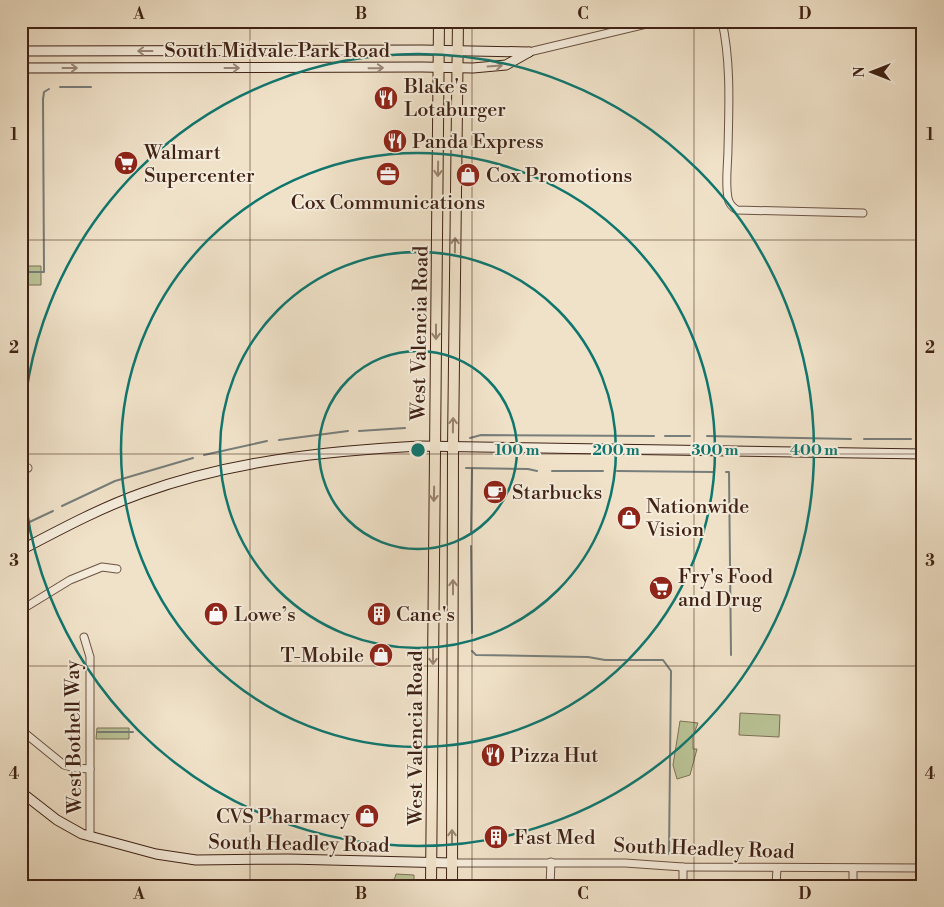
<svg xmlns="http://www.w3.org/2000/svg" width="944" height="907" font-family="'Libre Bodoni',serif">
  <rect width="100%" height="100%" fill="#f0e2c9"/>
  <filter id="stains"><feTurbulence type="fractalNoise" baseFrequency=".004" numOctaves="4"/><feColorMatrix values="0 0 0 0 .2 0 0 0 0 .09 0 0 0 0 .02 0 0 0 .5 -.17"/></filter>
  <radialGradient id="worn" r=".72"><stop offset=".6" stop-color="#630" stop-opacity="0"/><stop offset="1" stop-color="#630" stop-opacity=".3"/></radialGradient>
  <!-- green -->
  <g fill="#bac396" stroke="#7c7256">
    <path d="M41,266V285H21V266Z"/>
    <path d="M740,713L780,715L779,737L739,735Z"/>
    <path d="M680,721L698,723L693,736V749H697L690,775L677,779L673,765Z"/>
    <path d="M97,728H129V739H96Z"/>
    <path d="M396,874L414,875V886H386V884C391,882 395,880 396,874Z"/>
  </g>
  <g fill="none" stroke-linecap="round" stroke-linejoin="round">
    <!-- stream -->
    <g stroke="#777e7b" stroke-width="2">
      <path d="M60,87H91"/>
      <path d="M21,272H44L43,99L44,92L49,89"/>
      <path d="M359,431L405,428"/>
      <path d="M665,436H690"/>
      <path d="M707,436L851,439"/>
      <path d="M470,438L481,435L654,436"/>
      <path d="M864,439H911"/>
      <path d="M279,440L348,431"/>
      <path d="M204,455L267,441"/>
      <path d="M466,468L528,469L537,471"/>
      <path d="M552,471H603"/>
      <path d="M617,471L713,472"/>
      <path d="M726,472H729L731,655"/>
      <path d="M62,506L115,481L193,458"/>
      <path d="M21,526L53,511"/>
      <path d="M471,532L472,469"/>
      <path d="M471,546L472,633"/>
      <path d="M472,651L476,655L588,657L605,660H663L671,671L669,854"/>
      <path d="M98,732H133"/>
    </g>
    <!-- street casing -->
    <g stroke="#6b5242" stroke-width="9">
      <g id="street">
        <path d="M722,21C731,62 729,106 728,148C728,164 725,182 728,198C729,204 732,207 737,210L863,213"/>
        <path d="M529,52L659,21"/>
        <path d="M21,471L28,468"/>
        <path d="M21,610L70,580L102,567L117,569"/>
        <path d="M84,637L90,657V837"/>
        <path d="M21,730L64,765L75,768L90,769"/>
        <path d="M452,863H625L683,867L923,868"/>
        <path d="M853,868V886"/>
        <path d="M550,886L551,862"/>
        <path d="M683,886V867"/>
        <path d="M776,886L777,868"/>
      </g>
    </g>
    <!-- secondary casing -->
    <g stroke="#3f2215" stroke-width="11">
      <g id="secondary">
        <path d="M21,51L422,50L529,52"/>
        <path d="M21,68L422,67L473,68L506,65L529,52"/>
        <path d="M21,550C61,529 100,508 142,493C231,461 325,451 419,446L923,454"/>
        <path d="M21,792L57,820L82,834L156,854L196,860L288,859L452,863"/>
      </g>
    </g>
    <!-- primary casing -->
    <g stroke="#3f2215" stroke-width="12">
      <g id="primary">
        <path d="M431,886L439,21"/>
        <path d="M452,886L453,448L458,21"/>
      </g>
    </g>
    <!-- street -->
    <use href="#street" stroke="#f5ecdc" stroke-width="7"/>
    <!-- secondary -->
    <use href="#secondary" stroke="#f5ecdc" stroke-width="9"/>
    <!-- primary -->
    <use href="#primary" stroke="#f0e2c9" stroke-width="10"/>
  </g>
  <!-- one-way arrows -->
  <defs><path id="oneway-shaft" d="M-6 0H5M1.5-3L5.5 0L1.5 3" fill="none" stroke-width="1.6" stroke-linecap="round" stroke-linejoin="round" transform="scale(1.25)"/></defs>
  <g stroke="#9a8778">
    <use href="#oneway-shaft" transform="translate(145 51) rotate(180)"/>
    <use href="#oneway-shaft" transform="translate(495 66) rotate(-4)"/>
    <use href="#oneway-shaft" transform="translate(70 68)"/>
    <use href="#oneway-shaft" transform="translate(232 68)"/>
    <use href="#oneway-shaft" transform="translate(376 68) rotate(-1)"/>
  </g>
  <g stroke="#98826f">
    <use href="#oneway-shaft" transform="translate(438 169) rotate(91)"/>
    <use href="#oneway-shaft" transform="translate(455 245) rotate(-89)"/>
    <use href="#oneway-shaft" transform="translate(436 332) rotate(90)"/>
    <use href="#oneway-shaft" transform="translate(453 425) rotate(-89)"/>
    <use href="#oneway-shaft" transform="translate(434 494) rotate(91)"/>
    <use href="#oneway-shaft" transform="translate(453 587) rotate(-90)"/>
    <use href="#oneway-shaft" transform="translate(433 657) rotate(90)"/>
    <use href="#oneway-shaft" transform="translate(452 837) rotate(-90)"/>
  </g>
  <!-- grid -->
  <path fill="none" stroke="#3f2215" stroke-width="1" stroke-opacity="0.55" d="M250,21V886M472,21V886M694,21V886M21,240H923M21,454H923M21,666H923"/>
  <!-- distance rings -->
  <g fill="none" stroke="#0f766e" stroke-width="2.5">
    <circle cx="418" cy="450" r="99"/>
    <circle cx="418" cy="450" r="198"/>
    <circle cx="418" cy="450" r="297"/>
    <circle cx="418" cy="450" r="396"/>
  </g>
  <!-- icons -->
  <defs>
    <g id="restaurant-disc" transform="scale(1.25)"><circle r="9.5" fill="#8f2418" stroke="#f5ecdc"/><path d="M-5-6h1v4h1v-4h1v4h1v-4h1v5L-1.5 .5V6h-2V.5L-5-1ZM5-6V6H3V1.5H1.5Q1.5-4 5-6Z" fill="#fff"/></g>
    <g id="supermarket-disc" transform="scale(1.25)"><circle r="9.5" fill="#8f2418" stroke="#f5ecdc"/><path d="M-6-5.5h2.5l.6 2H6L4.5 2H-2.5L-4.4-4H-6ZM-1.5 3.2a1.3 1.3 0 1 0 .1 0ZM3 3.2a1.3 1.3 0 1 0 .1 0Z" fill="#fff"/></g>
    <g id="office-disc" transform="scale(1.25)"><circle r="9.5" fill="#8f2418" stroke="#f5ecdc"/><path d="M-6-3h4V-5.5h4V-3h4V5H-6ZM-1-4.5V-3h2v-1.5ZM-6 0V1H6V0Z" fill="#fff"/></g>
    <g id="shop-disc" transform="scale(1.25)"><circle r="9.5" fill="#8f2418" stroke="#f5ecdc"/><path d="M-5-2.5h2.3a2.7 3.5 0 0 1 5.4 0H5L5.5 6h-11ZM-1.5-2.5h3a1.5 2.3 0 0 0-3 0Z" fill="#fff"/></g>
    <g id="cafe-disc" transform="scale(1.25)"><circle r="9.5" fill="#8f2418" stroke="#f5ecdc"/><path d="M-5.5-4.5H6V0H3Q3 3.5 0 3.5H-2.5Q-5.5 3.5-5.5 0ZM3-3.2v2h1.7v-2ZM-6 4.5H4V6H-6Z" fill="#fff"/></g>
    <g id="building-disc" transform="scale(1.25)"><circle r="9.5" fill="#8f2418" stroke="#f5ecdc"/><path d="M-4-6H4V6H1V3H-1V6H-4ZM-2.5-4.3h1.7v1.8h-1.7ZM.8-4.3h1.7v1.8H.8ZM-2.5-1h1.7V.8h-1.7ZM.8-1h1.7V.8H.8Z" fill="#fff"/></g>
  </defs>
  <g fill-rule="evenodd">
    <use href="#restaurant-disc" x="386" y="98"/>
    <use href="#restaurant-disc" x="395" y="141"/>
    <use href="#supermarket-disc" x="126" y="163"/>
    <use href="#office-disc" x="388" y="174"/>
    <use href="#shop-disc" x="468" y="175"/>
    <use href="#cafe-disc" x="495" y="492"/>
    <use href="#shop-disc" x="629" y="518"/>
    <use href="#supermarket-disc" x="661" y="588"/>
    <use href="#shop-disc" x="216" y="614"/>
    <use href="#building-disc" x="379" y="614"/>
    <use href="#shop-disc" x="381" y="655"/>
    <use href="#restaurant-disc" x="493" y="755"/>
    <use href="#shop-disc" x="367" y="816"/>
    <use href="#building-disc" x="496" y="837"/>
  </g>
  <g text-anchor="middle" stroke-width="4" stroke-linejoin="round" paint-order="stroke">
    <!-- street labels -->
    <g font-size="20" fill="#3f2215" stroke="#f5ecdc">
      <text x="277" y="57">South Midvale Park Road</text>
      <text transform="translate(419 333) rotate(-89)" y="7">West Valencia Road</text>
      <text transform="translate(73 737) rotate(-91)" y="7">West Bothell Way</text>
      <text transform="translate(415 738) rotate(-90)" y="7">West Valencia Road</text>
      <text transform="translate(299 843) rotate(1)" y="7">South Headley Road</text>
      <text transform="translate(704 848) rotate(2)" y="7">South Headley Road</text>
    </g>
    <!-- poi labels -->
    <g font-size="20" fill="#3f2215" stroke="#f5ecdc" text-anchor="start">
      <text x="404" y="93">Blake's<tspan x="404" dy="23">Lotaburger</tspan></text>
      <text x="412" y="148">Panda Express</text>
      <text x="144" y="159">Walmart<tspan x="144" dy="23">Supercenter</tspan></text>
      <text x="486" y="182">Cox Promotions</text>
      <text x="388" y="209" text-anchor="middle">Cox Communications</text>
      <text x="512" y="499">Starbucks</text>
      <text x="646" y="513">Nationwide<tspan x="646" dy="23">Vision</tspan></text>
      <text x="678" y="583">Fry's Food<tspan x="678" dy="23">and Drug</tspan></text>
      <text x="234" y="621">Lowe’s</text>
      <text x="396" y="621">Cane's</text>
      <text x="364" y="662" text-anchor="end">T-Mobile</text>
      <text x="510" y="762">Pizza Hut</text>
      <text x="350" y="823" text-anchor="end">CVS Pharmacy</text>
      <text x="514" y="844">Fast Med</text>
    </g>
  </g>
  <circle cx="418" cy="450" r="8" fill="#0f766e" stroke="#f5ecdc" stroke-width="2.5"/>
  <g font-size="15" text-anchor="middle" font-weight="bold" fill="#0f766e" stroke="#f5ecdc" stroke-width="4" stroke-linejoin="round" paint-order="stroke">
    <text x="517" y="455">100 m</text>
    <text x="616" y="455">200 m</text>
    <text x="715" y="455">300 m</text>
    <text x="814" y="455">400 m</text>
  </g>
  <!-- margin -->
  <rect width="944" height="907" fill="none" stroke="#f0e2c9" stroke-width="55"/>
  <!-- north arrow -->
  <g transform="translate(872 72) rotate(270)" stroke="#f5ecdc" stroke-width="4" paint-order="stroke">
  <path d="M0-4L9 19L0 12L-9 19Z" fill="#3f2215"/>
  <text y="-8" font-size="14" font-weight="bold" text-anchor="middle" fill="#3f2215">N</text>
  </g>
  <rect x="28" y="28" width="888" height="852" fill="none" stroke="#3f2215" stroke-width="2"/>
  <g font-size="16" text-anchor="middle" font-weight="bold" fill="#3f2215">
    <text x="139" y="19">A</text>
    <text x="361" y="19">B</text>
    <text x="583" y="19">C</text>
    <text x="805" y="19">D</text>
    <text x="14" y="140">1</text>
    <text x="930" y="140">1</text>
    <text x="14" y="353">2</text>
    <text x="930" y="353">2</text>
    <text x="14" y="566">3</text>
    <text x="930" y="566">3</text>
    <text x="14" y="779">4</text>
    <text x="930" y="779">4</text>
    <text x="139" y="899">A</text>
    <text x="361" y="899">B</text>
    <text x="583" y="899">C</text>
    <text x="805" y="899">D</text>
  </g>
  <rect width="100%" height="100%" filter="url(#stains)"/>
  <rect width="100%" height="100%" fill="url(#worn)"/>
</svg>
